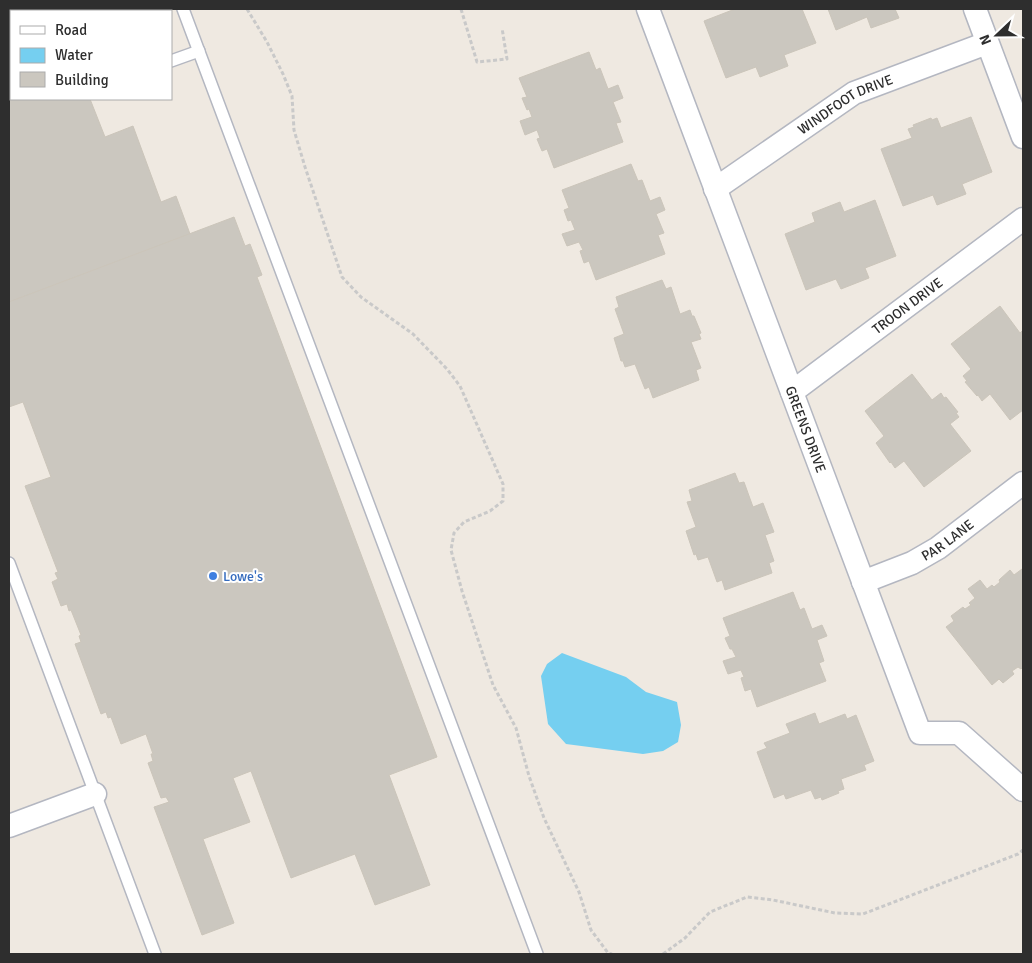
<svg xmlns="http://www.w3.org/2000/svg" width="1032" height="963" font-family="Signika,sans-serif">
  <rect width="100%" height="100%" fill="#efe9e1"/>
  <!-- water -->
  <path fill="#75cff0" d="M562,653L626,677L646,692L677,702L681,725L678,742L663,751L643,754L566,744L548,724L541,676L547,664Z"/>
  <!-- building -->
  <g fill="#cbc7bf" stroke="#cbc5ba">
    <path d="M9,9H56L57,11H11V99H90L105,137L133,126L161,202L176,196L190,234L9,302Z"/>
    <path d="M735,9H802L816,43L784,55L788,66L760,77L756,67L726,78L704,21Z"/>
    <path d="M828,9H895L899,18L871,28L867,17L836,30Z"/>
    <path d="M589,52L596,70L600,68L608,89L618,85L623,98L613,102L621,122L616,123L623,142L554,168L547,149L542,151L537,139L540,138L537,130L525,135L520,121L532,117L529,109L527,110L522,98L527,97L519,78Z"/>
    <path d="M971,117L992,172L962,184L966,194L937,205L933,195L903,206L881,149L912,138L908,129L914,127L913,125L931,118L932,120L937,118L941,128Z"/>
    <path d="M631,164L638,181L642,180L650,201L660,197L665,210L656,214L664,233L658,235L665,254L596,280L589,261L584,263L580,251L583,250L579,242L567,246L562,234L575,230L571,220L568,221L564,210L569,208L562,190Z"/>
    <path d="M875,200L896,256L865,268L869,278L841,289L836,279L806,290L785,234L815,222L812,213L840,202L844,212Z"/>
    <path d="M234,217L245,246L250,244L262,275L257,277L437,757L389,775L430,885L375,905L355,854L291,878L251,771L233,778L250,822L203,839L234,923L202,935L154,807L169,802L166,797L161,798L148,763L153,761L151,754H153L146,734L121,744L111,717L108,718L106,712L101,714L75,644L81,642L79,636L81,635L71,610L69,611L67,604L61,606L52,582L58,579L55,573L58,572L25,486L51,477L23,402L9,407V302Z"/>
    <path d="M662,280L666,289L671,287L680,314L690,310L692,316H694L701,333L699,334L701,339L691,342L701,368L696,370L699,380L653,398L649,387L645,389L635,364L625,367L623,361H621L614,338L624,334L615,309L619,307L616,297Z"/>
    <path d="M1000,306L1020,333L1023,330V410L1010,420L990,394L982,401L978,395L977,396L965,382L967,381L963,376L971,369L951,344Z"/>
    <path d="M912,374L932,400L941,393L944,398L946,397L958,412L956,413L959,417L950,424L971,451L924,487L904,461L895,468L891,462L890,463L876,443L884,436L865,411Z"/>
    <path d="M735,473L739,483L744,482L753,507L763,503L774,532L765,535L774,561L769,563L772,573L725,590L722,580L717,582L708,557L698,560L696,554L694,555L686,531L696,527L687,502L692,501L689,490Z"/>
    <path d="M1022,569L1023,571V667L1021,669L1018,667L1012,671L1014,674L1003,683L999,679L992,685L946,627L954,621L951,616L963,607L965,609L971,605L969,603L975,598L968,589L980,580L987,589L992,585L994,587L1000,582L999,580L1010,570L1014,575Z"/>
    <path d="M793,592L800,610L804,608L812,629L822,625L827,636L817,640L824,661L819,663L826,681L757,707L751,689L745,691L741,678L744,677L741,670L728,674L723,661L736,657L732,649H730L725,638L730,636L723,618Z"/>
    <path d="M815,713L819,724L845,714L847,719L856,715L874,761L864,765L866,770L841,779L844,789L838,791L839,793L822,800L821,797L815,799L811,790L786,799L784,794L774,798L757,752L767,748L764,743L790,733L786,724Z"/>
  </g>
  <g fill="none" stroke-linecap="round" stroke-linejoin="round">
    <!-- lane casing -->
    <g stroke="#b4b7c1" stroke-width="14">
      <g id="lane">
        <path d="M102,9L103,11"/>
        <path d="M183,9L537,954"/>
        <path d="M171,61L199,51"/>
        <path d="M9,563L155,954"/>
      </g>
    </g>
    <!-- street casing -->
    <g stroke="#b4b7c1" stroke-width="25">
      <g id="street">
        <path id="s1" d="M648,9L920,733H959L1023,790"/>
        <path d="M975,9L1023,137"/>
        <path id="s2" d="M715,189L854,93L987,43"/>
        <path id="s3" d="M792,392L1023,219"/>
        <path id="s4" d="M863,582L912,563L938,548L1023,483"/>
        <path d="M9,826L95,794"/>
      </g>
    </g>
    <!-- path -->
    <g stroke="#c9c9c9" stroke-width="3" stroke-dasharray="4 2.5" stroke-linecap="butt">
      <path d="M247,9L267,42L283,74L292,96L294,130L305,167L342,277L361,297L413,334L447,369L460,386L503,484V501L490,511L464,522L454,533L451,550L462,591L493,685L516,728L529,776L544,818L579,892L591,930L608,953L612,954"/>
      <path d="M461,9L477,62L507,59L502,28"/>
      <path d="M663,954L685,938L710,912L747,897L773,900L835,913L863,914L1018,854L1023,850"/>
    </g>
    <!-- lane -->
    <use href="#lane" stroke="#fff" stroke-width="11"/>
    <!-- street -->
    <use href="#street" stroke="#fff" stroke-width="22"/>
  </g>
  <!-- markers -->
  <circle fill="#3f7fe0" stroke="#fff" stroke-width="2" cx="213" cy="576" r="5"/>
  <g text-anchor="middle" stroke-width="4" stroke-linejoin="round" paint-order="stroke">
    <!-- street labels -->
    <g font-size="14" fill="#2e2e2e" stroke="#fff">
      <text dy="5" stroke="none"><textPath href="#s2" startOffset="156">WINDFOOT DRIVE</textPath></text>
      <text dy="5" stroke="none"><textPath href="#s3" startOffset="144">TROON DRIVE</textPath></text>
      <text dy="5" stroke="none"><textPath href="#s1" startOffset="449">GREENS DRIVE</textPath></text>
      <text dy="5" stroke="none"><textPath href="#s4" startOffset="95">PAR LANE</textPath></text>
    </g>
    <!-- shop labels -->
    <g font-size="14" fill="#366cbe" stroke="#fff" text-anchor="start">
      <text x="223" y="581">Lowe's</text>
    </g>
  </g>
  <!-- border -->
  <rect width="1032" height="963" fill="none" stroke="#2e2e2e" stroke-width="20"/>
  <!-- legend -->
  <rect x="10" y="10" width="162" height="90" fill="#ffffff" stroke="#ababab"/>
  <rect x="20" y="26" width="25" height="8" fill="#ffffff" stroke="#ababab"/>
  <text x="55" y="35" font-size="15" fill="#2e2e2e">Road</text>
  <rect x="20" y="48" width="25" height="15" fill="#75cff0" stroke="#ababab"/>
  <text x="55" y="60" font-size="15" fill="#2e2e2e">Water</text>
  <rect x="20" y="72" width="25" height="15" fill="#cbc7bf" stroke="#ababab"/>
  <text x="55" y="85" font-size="15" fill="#2e2e2e">Building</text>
  <!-- north arrow -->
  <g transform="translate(997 35) rotate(248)" stroke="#ffffff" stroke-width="4" paint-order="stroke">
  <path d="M0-4L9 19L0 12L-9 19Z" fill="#2e2e2e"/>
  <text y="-8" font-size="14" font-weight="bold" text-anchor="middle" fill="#2e2e2e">N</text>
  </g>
</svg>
